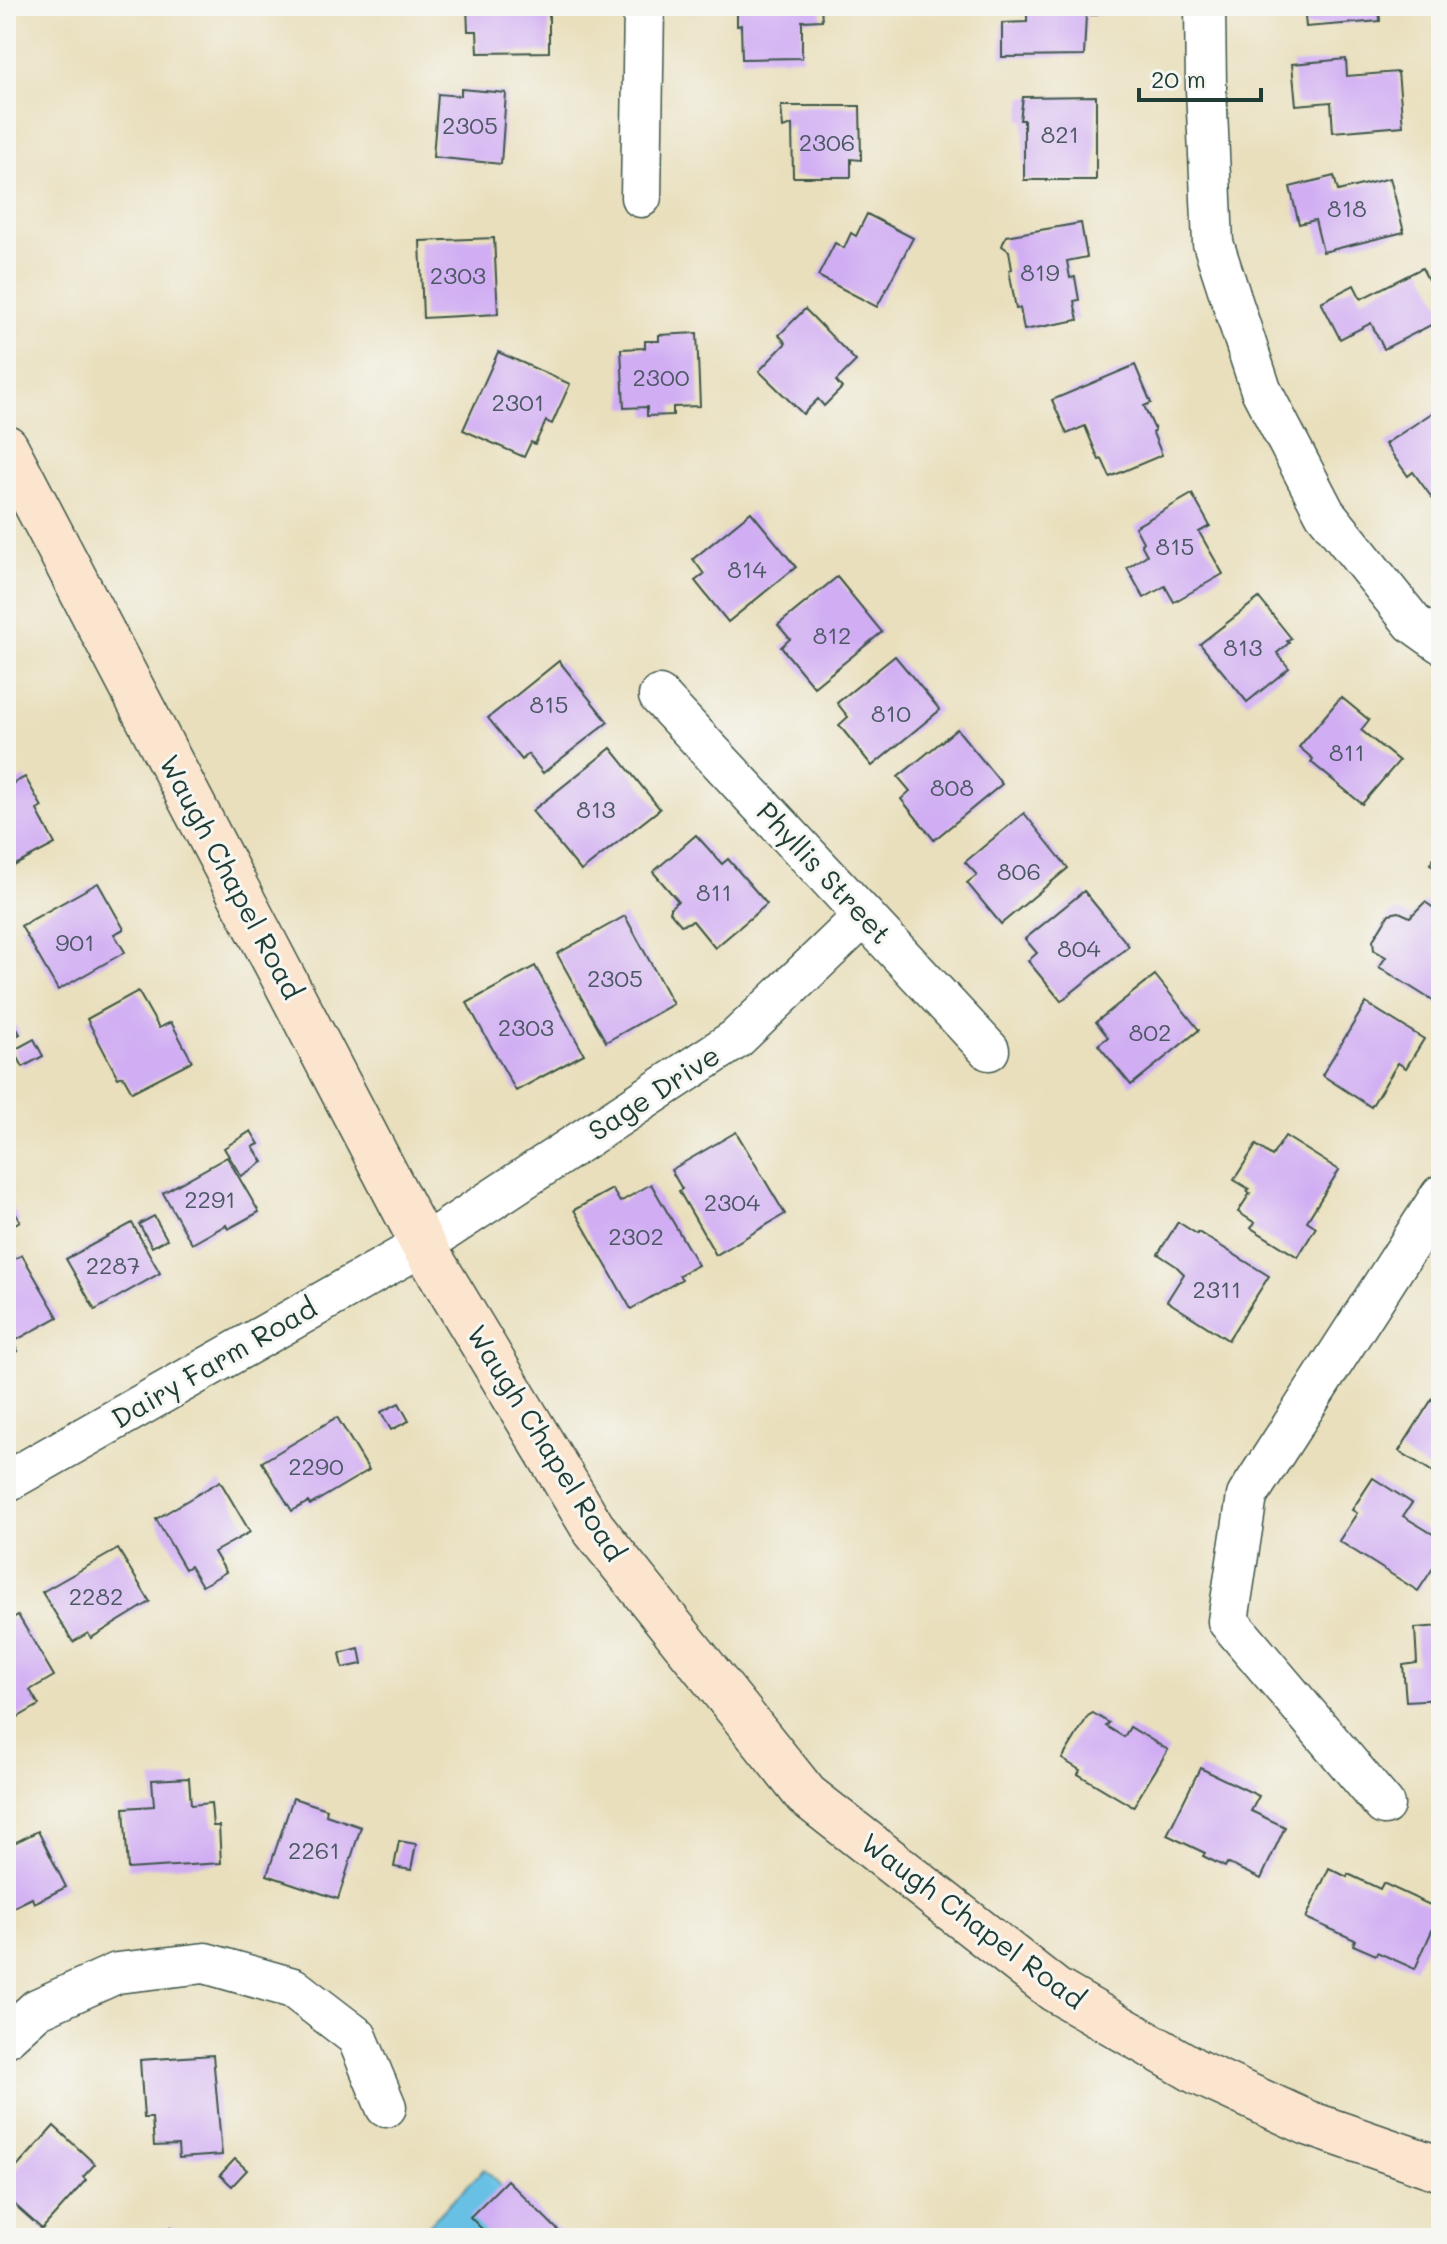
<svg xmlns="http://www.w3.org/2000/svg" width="1447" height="2244" font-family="Mali,sans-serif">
  <rect width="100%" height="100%" fill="#f6f6f2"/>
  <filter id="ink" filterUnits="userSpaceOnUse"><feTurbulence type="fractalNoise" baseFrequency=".0125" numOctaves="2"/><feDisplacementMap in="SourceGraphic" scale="16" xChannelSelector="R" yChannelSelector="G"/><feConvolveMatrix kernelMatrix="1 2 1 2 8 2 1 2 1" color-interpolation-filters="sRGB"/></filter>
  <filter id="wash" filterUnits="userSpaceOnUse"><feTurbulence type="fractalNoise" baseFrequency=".006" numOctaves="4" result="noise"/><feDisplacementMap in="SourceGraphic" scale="32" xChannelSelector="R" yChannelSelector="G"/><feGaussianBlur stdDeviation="1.8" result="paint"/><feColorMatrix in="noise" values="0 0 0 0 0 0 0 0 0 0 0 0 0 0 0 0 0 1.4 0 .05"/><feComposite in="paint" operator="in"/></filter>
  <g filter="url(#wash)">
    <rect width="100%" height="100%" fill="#e9dfbc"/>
    <!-- water -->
    <path fill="#67c1e5" stroke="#437f8c" stroke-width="2" d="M484,2169L553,2238H416Z"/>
    <g id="blocks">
      <!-- building -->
      <g fill="#d1aef3">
        <path d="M467,6H549V52L478,53L477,31H468Z"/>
        <path d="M737,6H821L822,20L802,21V58L742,59L741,25L737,26Z"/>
        <path d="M1027,6H1097V15H1086L1084,56L1002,57V23L1027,22Z"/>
        <path d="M1304,6H1379L1380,21L1306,27Z"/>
        <path d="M1346,59L1347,76L1398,72L1403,126L1333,132L1331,102L1296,105L1292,64Z"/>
        <path d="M461,89L506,93L501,164L433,157L438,94L461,96Z"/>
        <path d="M1096,96V180H1024V120H1020L1023,97Z"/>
        <path d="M781,106H860L861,158V160L851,159V177H793L792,125L783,128Z"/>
        <path d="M1334,176L1338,191L1390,178L1404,232L1323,252L1315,220L1299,224L1290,187Z"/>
        <path d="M867,214L913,238L877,307L818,276L835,243L844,248L851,233L856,236Z"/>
        <path d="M1081,223L1087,257L1067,261L1070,278L1075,277L1079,300L1074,301L1078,320L1024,330L1020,308L1016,309L1009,270L1012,269L1009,251L1002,246L1006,236Z"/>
        <path d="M494,238L498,314L423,318L420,241Z"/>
        <path d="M1422,268L1441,305V320L1384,349L1371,323L1340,339L1321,302L1354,285L1361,299Z"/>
        <path d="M805,309L856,361L836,381L842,388L824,406L818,399L803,414L759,371L786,343L779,335Z"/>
        <path d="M697,333L700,406L673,407V415L647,416V407L624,408L621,349L645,348V341H659V335Z"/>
        <path d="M498,352L570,384L552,424L546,421L535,444L531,442L524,457L463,430Z"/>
        <path d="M1135,365L1151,403L1144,406L1155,430L1153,433L1162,455L1110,477L1102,459L1099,460L1085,426L1067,434L1052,400Z"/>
        <path d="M1441,407V498L1435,502L1413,472L1408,476L1385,444Z"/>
        <path d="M1192,494L1210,526L1199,532L1223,574L1174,602L1165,586L1144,598L1127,568L1147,555L1141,544L1143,542L1135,527Z"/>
        <path d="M751,512L796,567L728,622L695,581L704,574L693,559Z"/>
        <path d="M837,577L882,632L814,687L781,647L790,639L778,625Z"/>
        <path d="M1259,598L1291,638L1287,641L1289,643L1277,653L1289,668L1247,702L1200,644Z"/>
        <path d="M895,656L940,710L872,766L839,725L848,717L837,703Z"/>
        <path d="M559,661L608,722L543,773L528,754L522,760L488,718Z"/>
        <path d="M1341,697L1369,720L1361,730L1399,761L1362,804L1311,762L1313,759L1299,747Z"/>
        <path d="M957,729L1002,784L934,840L901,799L910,791L898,777Z"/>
        <path d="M611,748L660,809L581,871L532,811Z"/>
        <path d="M25,777L42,807L37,810L55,844L6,870V787Z"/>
        <path d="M1024,813L1068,868L1001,924L967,883L977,875L965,862Z"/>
        <path d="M696,835L722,864L728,859L767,904L715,948L693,921L681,925L670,912L671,907L678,901L653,872Z"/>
        <path d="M1441,845V871L1430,864Z"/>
        <path d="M98,883L124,929L114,934L125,952L58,990L21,926Z"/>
        <path d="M1084,891L1129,946L1061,1001L1028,961L1037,953L1025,939Z"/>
        <path d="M1425,902L1441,913V1006L1379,967L1386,957L1374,950L1373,940L1389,914L1399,912L1410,917Z"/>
        <path d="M625,916L673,1004L606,1042L557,954Z"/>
        <path d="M535,966L584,1054L516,1091L467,1003Z"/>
        <path d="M1155,975L1199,1030L1131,1085L1098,1045L1108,1037L1096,1022Z"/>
        <path d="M138,991L159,1028L171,1022L192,1061L132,1092L123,1076L118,1078L87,1019Z"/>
        <path d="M1366,1003L1424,1039L1406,1068L1398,1063L1371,1107L1322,1075Z"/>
        <path d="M6,1009L20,1034L6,1041Z"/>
        <path d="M34,1039L43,1056L23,1067L14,1050Z"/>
        <path d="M251,1131L259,1144L253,1147L263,1162L241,1176L224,1148Z"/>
        <path d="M736,1132L785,1214L716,1255L679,1191L682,1189L671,1170Z"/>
        <path d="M1285,1136L1339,1170L1307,1221L1316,1227L1298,1257L1251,1228L1255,1223L1238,1212L1250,1193L1247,1191L1249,1189L1234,1180L1256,1145L1272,1156Z"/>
        <path d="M227,1157L259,1212L228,1229L226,1225L192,1244L163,1193Z"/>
        <path d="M651,1184L698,1265L679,1275L682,1279L631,1309L574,1210L612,1189L620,1202Z"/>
        <path d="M8,1201L20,1221L8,1228L6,1202Z"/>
        <path d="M154,1216L167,1239L152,1247L139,1224Z"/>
        <path d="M1178,1222L1197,1234L1198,1232L1269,1276L1228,1340L1167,1301L1184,1274L1176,1266L1158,1254Z"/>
        <path d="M132,1223L160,1273L95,1310L66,1259Z"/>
        <path d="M22,1255L58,1317L13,1342L18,1351L6,1357V1264Z"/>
        <path d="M1441,1385V1477L1399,1451Z"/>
        <path d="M399,1403L409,1421L391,1430L381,1412Z"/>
        <path d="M337,1417L369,1470L310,1505L308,1502L292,1511L262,1462Z"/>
        <path d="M1373,1478L1412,1503L1403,1516L1441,1539V1556L1418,1591L1339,1541L1357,1513L1352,1510Z"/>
        <path d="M220,1481L250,1532L214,1552L226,1572L202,1586L190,1566L185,1569L156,1519Z"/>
        <path d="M118,1549L150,1602L91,1638L88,1633L73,1642L42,1592Z"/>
        <path d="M18,1615L54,1676L30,1690L39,1705L6,1724V1622Z"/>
        <path d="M1441,1626V1699L1406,1701L1403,1665L1417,1663L1415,1628Z"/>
        <path d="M359,1648L362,1664L343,1668L340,1653Z"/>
        <path d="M1093,1713L1109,1723L1106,1726L1124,1737L1130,1727L1168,1750L1133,1807L1078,1774L1080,1770L1062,1759L1088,1716Z"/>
        <path d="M1200,1768L1259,1796L1251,1811L1285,1827L1261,1879L1227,1863L1225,1867L1203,1856L1205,1853L1167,1835Z"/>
        <path d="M189,1778L191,1805L211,1803L213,1826H219L221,1863L128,1869L124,1808L154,1806L152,1780Z"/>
        <path d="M293,1798L327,1809L326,1815L361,1827L338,1899L267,1875Z"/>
        <path d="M38,1831L66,1887L34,1903L32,1898L6,1911V1847Z"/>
        <path d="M399,1841L416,1844L411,1870L394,1867Z"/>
        <path d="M1329,1868L1347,1877L1348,1874L1380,1889L1383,1883L1441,1910L1415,1969L1377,1952L1376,1955L1353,1945L1355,1940L1306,1918Z"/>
        <path d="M213,2055L222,2155L179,2158L178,2145L154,2146L152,2118H144L140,2060Z"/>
        <path d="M54,2126L95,2164L83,2177L86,2180L42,2229L6,2197V2179Z"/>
        <path d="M235,2159L247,2170L232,2186L220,2175Z"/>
        <path d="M507,2180L566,2238H491L470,2217Z"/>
        <path d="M171,2227L181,2238H159Z"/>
      </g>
    </g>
  </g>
  <g filter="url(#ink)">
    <use href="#blocks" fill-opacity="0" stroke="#3d5548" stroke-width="2"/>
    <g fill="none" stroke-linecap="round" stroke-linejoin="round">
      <!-- street casing -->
      <g stroke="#3d5548" stroke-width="43">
        <g id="street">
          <path d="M1205,6L1206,88L1213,243L1261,390L1325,513L1413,623L1441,643"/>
          <path d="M641,197L644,6"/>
          <path d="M659,696L989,1050"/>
          <path d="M6,1482L423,1245L736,1039L864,916"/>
          <path d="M1384,1805L1228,1621L1247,1496L1441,1195"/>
          <path d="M6,2037L37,2009L117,1973L205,1963L293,1988L357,2037L386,2107"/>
        </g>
      </g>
      <!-- secondary casing -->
      <g stroke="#3d5548" stroke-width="47">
        <path id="secondary" d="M6,447L423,1245L593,1528L806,1795L1055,1990L1197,2072L1308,2123L1441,2169"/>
      </g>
      <!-- street -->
      <use href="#street" stroke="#fff" stroke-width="40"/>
      <!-- secondary -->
      <use href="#secondary" stroke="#fbe5cf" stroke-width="44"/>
    </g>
  </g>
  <g text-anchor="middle" stroke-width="6" stroke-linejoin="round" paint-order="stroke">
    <!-- number labels -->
    <g font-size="24" fill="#4c5964">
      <text x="470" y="134">2305</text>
      <text x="1060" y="143">821</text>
      <text x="827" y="151">2306</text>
      <text x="1347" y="217">818</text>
      <text x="1040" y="281">819</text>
      <text x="458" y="284">2303</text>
      <text x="661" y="386">2300</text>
      <text x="518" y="411">2301</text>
      <text x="1175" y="555">815</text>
      <text x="747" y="578">814</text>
      <text x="832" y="644">812</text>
      <text x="1243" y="656">813</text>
      <text x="549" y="713">815</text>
      <text x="891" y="722">810</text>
      <text x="1347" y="761">811</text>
      <text x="952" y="796">808</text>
      <text x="596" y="818">813</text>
      <text x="1019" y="880">806</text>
      <text x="714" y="901">811</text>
      <text x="75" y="951">901</text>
      <text x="1079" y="957">804</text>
      <text x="615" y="987">2305</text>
      <text x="526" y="1036">2303</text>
      <text x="1150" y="1041">802</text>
      <text x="210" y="1208">2291</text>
      <text x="732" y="1211">2304</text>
      <text x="636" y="1245">2302</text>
      <text x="113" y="1274">2287</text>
      <text x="1217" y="1298">2311</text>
      <text x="316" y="1475">2290</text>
      <text x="96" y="1605">2282</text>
      <text x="314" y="1859">2261</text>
    </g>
    <!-- street labels -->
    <g font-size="28" fill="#1f3d34" stroke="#f6f6f2">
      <text transform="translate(824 873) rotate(47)" y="10">Phyllis Street</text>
      <text transform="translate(231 877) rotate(62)" y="10">Waugh Chapel Road</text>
      <text transform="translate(654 1093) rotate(-33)" y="10">Sage Drive</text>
      <text transform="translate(214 1363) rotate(-30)" y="10">Dairy Farm Road</text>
      <text transform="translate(546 1443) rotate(58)" y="10">Waugh Chapel Road</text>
      <text transform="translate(973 1921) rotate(37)" y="10">Waugh Chapel Road</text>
    </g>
  </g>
  <!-- margin -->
  <rect width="1447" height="2244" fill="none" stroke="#f6f6f2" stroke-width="32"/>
  <!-- scale -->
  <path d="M1139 88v12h122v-12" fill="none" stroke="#1f3d34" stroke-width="4"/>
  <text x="1151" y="88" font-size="24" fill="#1f3d34" stroke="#f6f6f2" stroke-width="6" paint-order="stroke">20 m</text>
</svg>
